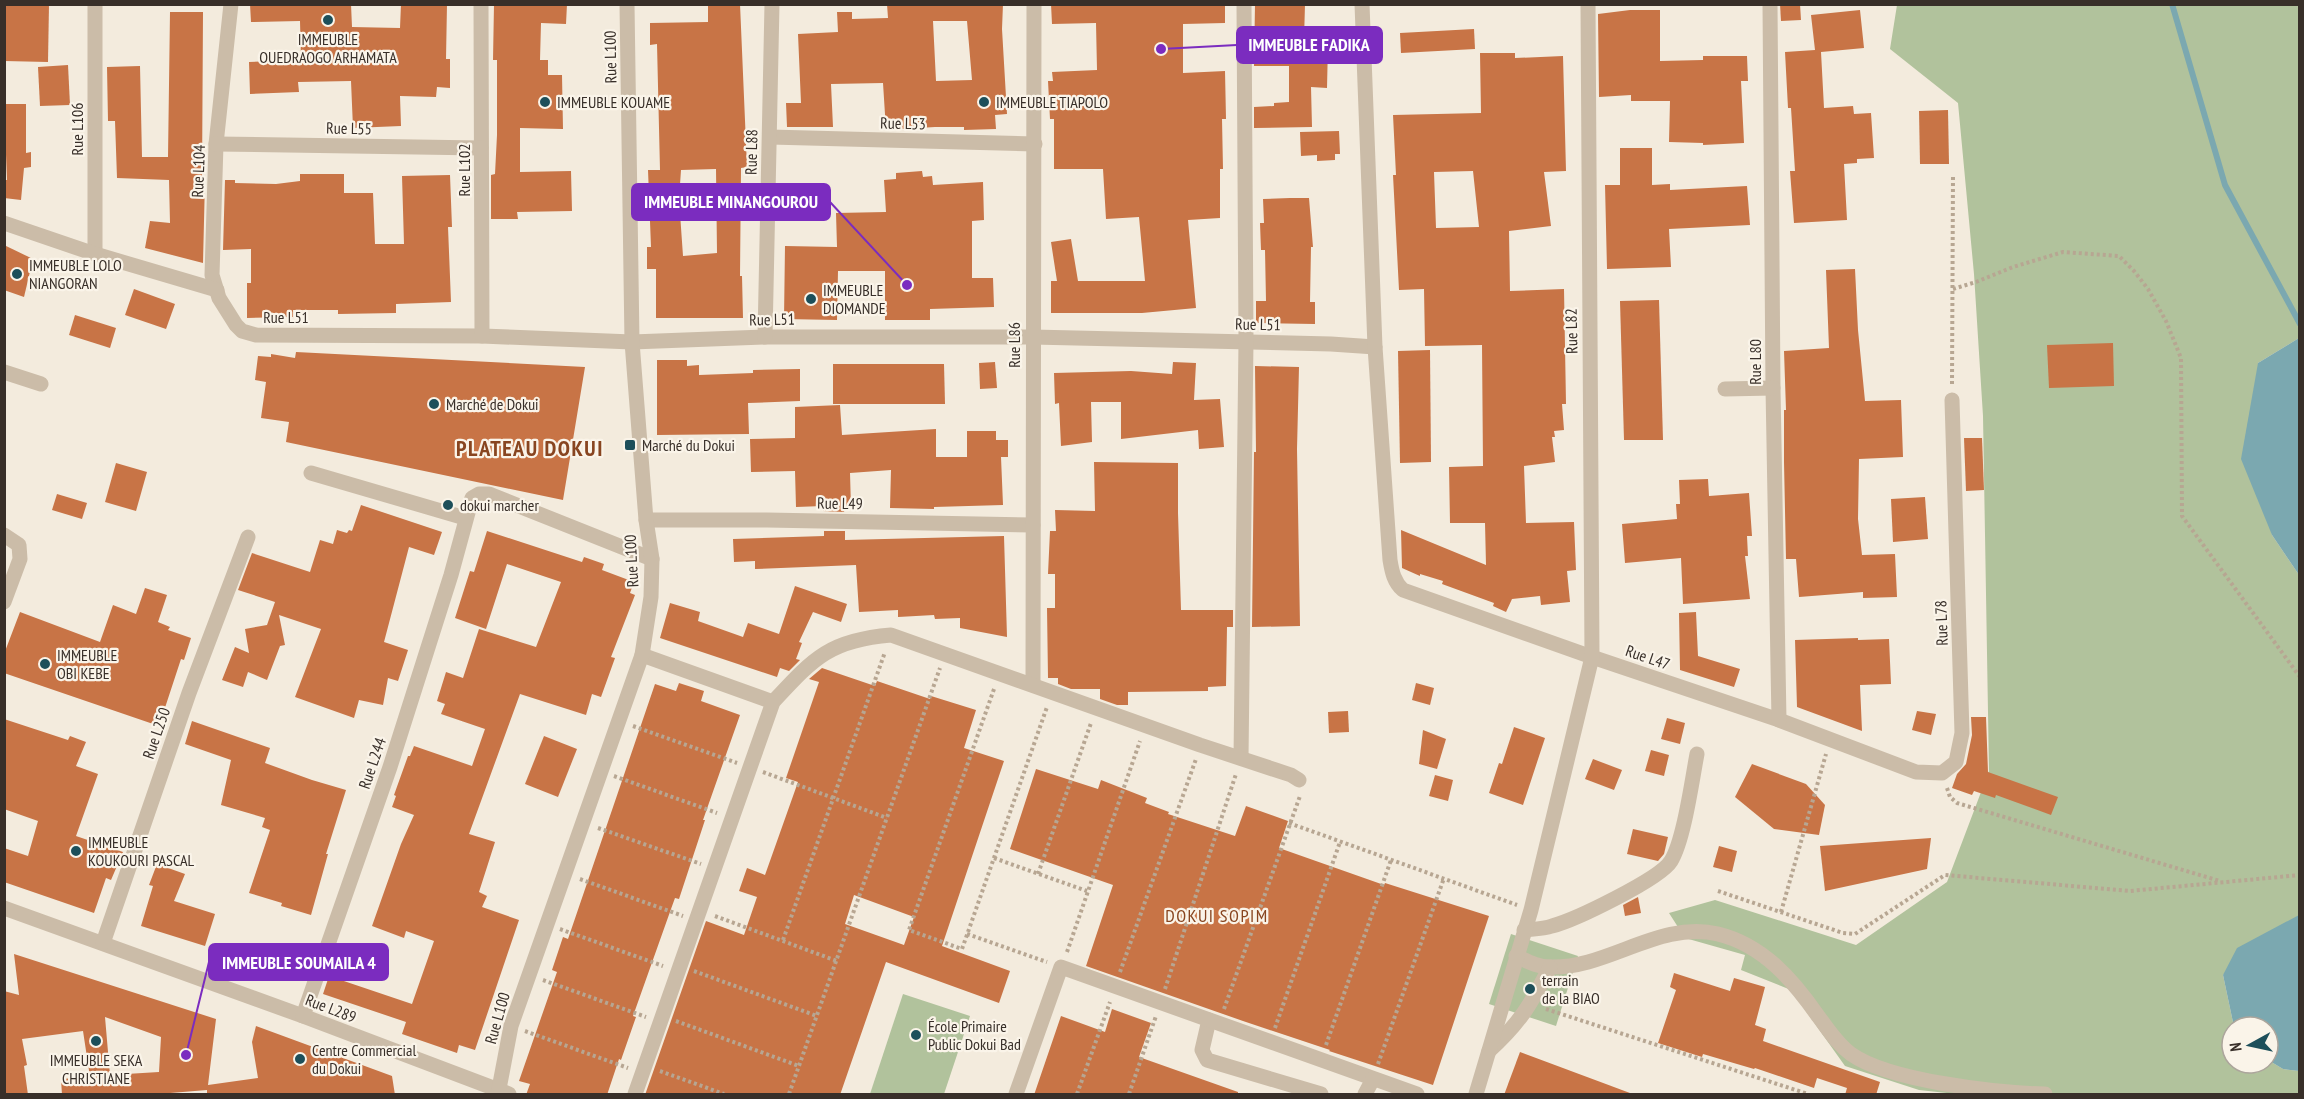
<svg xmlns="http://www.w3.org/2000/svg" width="2304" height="1099" font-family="'PT Sans Narrow',sans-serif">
  <rect width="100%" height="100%" fill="#f3ebdd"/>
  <!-- green -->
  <g fill="#b1c29c">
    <path d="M1897,5H2299V338L2258,363L2272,535L2299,575V915L2223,975L2234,1027L2232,1063H2268V1060L2283,1069L2299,1071V1094H1956L1919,1090L1845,1066L1791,990L1741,970L1745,955L1685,938L1669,913L1715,900L1856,945L1947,882L1989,771L1983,416L1974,274L1958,103L1890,49Z"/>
    <path d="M1511,934L1578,956L1556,1026L1489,1004Z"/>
    <path d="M903,994L970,1016L944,1094H870Z"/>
  </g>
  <!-- water -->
  <g fill="#7ba8b0">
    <path d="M2299,338V575L2272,535L2241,459L2258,363Z"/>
    <path d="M2299,915H2300L2299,1071L2283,1069L2268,1060V1027H2234L2223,975L2237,948Z"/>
  </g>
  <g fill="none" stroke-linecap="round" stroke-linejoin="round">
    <!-- stream -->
    <path stroke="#7ba8b0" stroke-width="6" d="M2172,4L2225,185L2300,324"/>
  </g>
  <!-- building -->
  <g fill="#c87446" fill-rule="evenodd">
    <path d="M4,4H49L48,62L4,61Z"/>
    <path d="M250,4H351L352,27L400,28L401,4H447L446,59H450V88L437,87L436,97L400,96L401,126L353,128L351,81L298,82L299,92L250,94L249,62L301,60L300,21L251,22Z"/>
    <path d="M494,4H567L566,24L541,23L540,60H548V75H562L563,129L520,128V172L571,171L572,211L517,212L518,219H491V175L495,174L497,135V60H493Z"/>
    <path d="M708,4H740L747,167L741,168L740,276H742L743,318H656V269H647V247H651L648,170H660L657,44L650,45V23L708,22ZM716,169L717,253L683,256L679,199L681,170Z"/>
    <path d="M887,4H934V6L1003,4L1002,29L1007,114L995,115L996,129L964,130V127H935L886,130L883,83L831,84L833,127H787L786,103H801L798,34L838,32L837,12H852V19L888,18ZM933,21H967L972,80L936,81Z"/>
    <path d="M1051,4H1225V23L1183,24V73L1225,71L1226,119H1222L1223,169H1220V218L1188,220L1196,308L1142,313H1051V281H1057L1051,242L1071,239L1078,281H1145L1139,217L1106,219L1103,169H1054V119H1050L1048,81H1053L1052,72L1097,70L1096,23L1052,24Z"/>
    <path d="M1255,4H1305L1304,40H1313V43L1328,44L1327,88L1311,87L1312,127L1254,128V107L1274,106V103L1289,102V66H1254Z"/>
    <path d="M1780,4H1800L1801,20L1781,21Z"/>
    <path d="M1630,10H1660V61L1703,60V56H1747L1748,81H1741L1744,143L1703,145V143L1669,142L1670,101H1631V95L1599,97L1598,14Z"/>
    <path d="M1860,10L1864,48L1821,52L1824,108L1853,106L1854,114L1871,113L1874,158L1857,159V163L1844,164L1847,220L1794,223L1790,171H1795L1791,108H1788L1785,52L1815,50L1811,15Z"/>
    <path d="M170,12H203L202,181L205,180L203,263L145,248L150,221L170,223L169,180L117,178L115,121H108L107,67L140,66L142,157H168Z"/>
    <path d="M1474,29L1475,49L1401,53L1400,33Z"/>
    <path d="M1480,53H1515V58L1563,56L1566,171L1544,172L1551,226L1509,231L1510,291L1564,289L1566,404H1562L1564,430L1554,431L1555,437H1552L1555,462L1524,466L1526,523L1574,522L1576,570L1567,571L1570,602L1541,605L1540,596L1512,599L1506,612L1493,606L1494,603L1442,584L1443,581L1420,574V576L1402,568L1401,530L1486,565L1485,523H1450L1449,467L1483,466L1482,345L1425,346L1424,289L1399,290L1393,175H1396L1393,115L1481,113ZM1473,171L1479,227L1436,228L1434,172Z"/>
    <path d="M68,65L70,105L40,106L38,67Z"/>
    <path d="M4,104H26V153L31,152V167L24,168L21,200L4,198V180H7Z"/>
    <path d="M1948,110L1949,164H1920L1919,111Z"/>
    <path d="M1339,131L1340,154H1335V160L1317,161V155L1301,156L1300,132Z"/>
    <path d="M1620,148H1652V185L1670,184V190L1747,186L1750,225L1669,229L1671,267L1607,269L1605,185H1620Z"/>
    <path d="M922,171L923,177L932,176L933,185L983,182L984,220L972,221V278H993L994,307L930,309V320H885V271H838L837,320L784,319L785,246L837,247L836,213L886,212L884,180L896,179V173Z"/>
    <path d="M300,174H344V193H373L375,244H404L402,176L450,175L452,227H448L451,302L396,304V313L338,314V310H293V317L247,318V283H251V249L223,250L225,180H235V183L276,184L300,181Z"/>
    <path d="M1290,198H1309L1313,247H1311L1310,302H1315V324L1256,323V301H1266L1265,250H1261L1260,223H1264L1263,199Z"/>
    <path d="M4,245L33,259L24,297L4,290Z"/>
    <path d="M1855,269L1858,330L1865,401L1901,400L1903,457L1859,459L1858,519L1862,555L1895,554L1897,597L1863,598V592L1799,597L1796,559H1786L1784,462V410H1786L1784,351L1829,348L1826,270Z"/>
    <path d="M134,289L175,304L166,329L125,315Z"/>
    <path d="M1659,300L1663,440H1624L1620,301Z"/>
    <path d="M75,315L116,328L110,348L69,335Z"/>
    <path d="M2113,343L2114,386L2049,388L2047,345Z"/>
    <path d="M1430,350L1431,462L1400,463L1398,351Z"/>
    <path d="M296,352L585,367L563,500L286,442L289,422L261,418L266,382L255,380L258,356L271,357V354L295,358Z"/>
    <path d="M657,360H687V366L699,365V375L753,373V370L800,369V401L748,403L749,434L657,435Z"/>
    <path d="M995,362L997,388L980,389L979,363Z"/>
    <path d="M1173,362L1196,363L1194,400L1220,399L1224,447L1199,449L1198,430L1121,439V402H1091L1092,442L1061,446L1059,403L1055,404L1054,373L1131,371L1172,374Z"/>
    <path d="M833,364H944L945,404H833Z"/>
    <path d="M1255,366L1299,367L1297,449L1300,626L1252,627L1254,452H1256Z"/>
    <path d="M840,405L842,435L936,429V457H967V431H996V440H1008V457H1001L1003,505L934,507V509L890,508L891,470L850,473L851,508H845L844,512L823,511V506L796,507L795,471L751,472L750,439L795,438V407Z"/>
    <path d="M1964,438H1982L1984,490L1966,491Z"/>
    <path d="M1094,462L1178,463V513L1181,610H1233V627H1227L1226,686L1208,687V691L1128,692V705H1117L1100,699V689H1071L1058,684V678H1048L1047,608H1055V574H1048L1050,531H1056L1055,510L1095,511Z"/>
    <path d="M116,463L147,472L136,511L105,502Z"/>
    <path d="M1708,479L1709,496L1749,493L1752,536H1747L1748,556H1745L1750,599L1683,604L1681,558L1625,563L1622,524L1677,519L1676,504H1680L1679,480Z"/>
    <path d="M57,494L87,503L82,519L52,510Z"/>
    <path d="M1925,497L1928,539L1893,542L1891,499Z"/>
    <path d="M361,505L442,532L434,555L409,547L384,642L408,650L398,681L388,678L383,705L359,700L354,718L295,697L321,629L279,615L285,645L280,646L267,680L248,672L243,687L222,680L235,647L249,653L245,629L267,625L275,602L238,590L252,553L310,572L320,540L333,544L337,530L347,533L349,530L352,531Z"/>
    <path d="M487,531L582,562L584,557L604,564L602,570L634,582L630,593L635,595L611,657L615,658L601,697L592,694L586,715L520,694L469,834L495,842L479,892L487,896L482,907L519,920L475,1050L459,1045L457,1053L402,1034L406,1022L323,994L329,976L412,1004L434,941L406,931L404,938L372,926L401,844L414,815L392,807L396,796L394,795L408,756H410L414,746L472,766L485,729L441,714L445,704L437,701L446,672L463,678L479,629L536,647L561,582L507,564L486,629L455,618L470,571L474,572Z"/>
    <path d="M824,531H845V540L1004,536L1007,637L960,628V618L935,619L934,615L898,617V610L859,612L856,565L755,569V561L734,562L733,539L824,536Z"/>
    <path d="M795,586L847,604L841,622L813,612L799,642L802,643L796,659L800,660L789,671L780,668L777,677L660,638L670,603L700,612L698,621L743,637L748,623L779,634Z"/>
    <path d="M145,588L167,595L158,622L170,627L168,630L191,638L184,660L181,659L159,726L4,673V654L20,612L100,642L113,605L136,614Z"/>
    <path d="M1696,612L1698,656L1740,669L1734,687L1680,670L1679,613Z"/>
    <path d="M1858,638V640L1889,639L1891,684L1860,685L1862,731L1797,707L1795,640Z"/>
    <path d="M822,668L875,686L877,681L930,699L931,696L976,710L964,748L1004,761L942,946L1010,971L999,1003L886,962L840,1095H645L706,921L744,935L757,897L739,891L747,868L765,875L798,782L786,778L819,682L809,679ZM854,895L914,917L904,945L845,924Z"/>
    <path d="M679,683L704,691L701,701L740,715L703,820H705L679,899L675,898L671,909L633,1016L636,1017L621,1060L619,1059L607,1095H526L530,1084L519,1081L557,972L552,970L563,937L568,939L655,684L676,691Z"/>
    <path d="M1416,683L1434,688L1430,705L1412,700Z"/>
    <path d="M1348,711L1349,732L1329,733L1328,712Z"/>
    <path d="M1917,711L1936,714L1931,735L1912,730Z"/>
    <path d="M1971,717H1986L1988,772L2058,797L2051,815L1996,795L1995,798L1974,791L1972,795L1952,788L1957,774L1966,764L1972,735Z"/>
    <path d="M1667,718L1685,723L1680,744L1661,739Z"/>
    <path d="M4,719L68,740L70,736L86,742L76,766L98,774L76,836L123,852L111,880L106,878L94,913L4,882V848L28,856L38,821L4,809Z"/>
    <path d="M192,721L270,748L265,763L312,780L346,790L326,854H328L311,915L281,906L282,903L249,893L270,830L262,827L265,818L221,805L231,760L185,744Z"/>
    <path d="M1514,727L1545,738L1523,805L1489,793L1499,763L1502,764Z"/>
    <path d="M1423,730L1446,739L1437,769L1419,764Z"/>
    <path d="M544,736L577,749L558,797L525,784Z"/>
    <path d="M1651,750L1669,755L1664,776L1645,771Z"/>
    <path d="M1593,759L1622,770L1614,790L1585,779Z"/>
    <path d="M1752,764L1806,784L1825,805L1819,835L1774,829L1735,797Z"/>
    <path d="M1036,769L1098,789L1101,780L1147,798L1145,803L1169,812L1168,814L1235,836L1246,806L1288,821L1279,848L1384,885L1385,883L1489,916L1433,1085L1329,1051L1330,1050L1243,1021L1086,966L1113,885L1010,849Z"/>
    <path d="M1435,775L1453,780L1448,801L1429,796Z"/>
    <path d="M1633,829L1668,837L1664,854L1658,861L1627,854Z"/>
    <path d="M1931,838L1927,869L1825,891L1820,846Z"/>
    <path d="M1719,846L1737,851L1732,872L1713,867Z"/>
    <path d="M157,864L185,874L174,901L215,914L205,946L141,926L153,886L149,885Z"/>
    <path d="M1638,897L1641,913L1625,916L1623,905Z"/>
    <path d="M14,954L216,1019L208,1085L258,1078L252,1042L256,1026L392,1076L395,1095H207V1090L146,1095H62L61,1079L90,1077L83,1031L22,1039L27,1065L24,1066L28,1095H4V991L19,995ZM105,1017L161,1037L159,1072L110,1075Z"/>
    <path d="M1674,973L1730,991L1734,978L1765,987L1755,1025L1766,1029L1763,1041L1880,1082L1876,1095H1845L1847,1088L1817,1078L1814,1088L1755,1068L1754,1069L1703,1054L1702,1057L1658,1043L1676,990L1670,987Z"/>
    <path d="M1112,1009L1151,1023L1139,1057L1238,1092V1095H1034L1061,1016L1105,1032Z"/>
    <path d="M1520,1052L1630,1093V1095H1504Z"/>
  </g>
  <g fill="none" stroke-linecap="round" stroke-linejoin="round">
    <!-- path -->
    <g stroke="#b7a692" stroke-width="4" stroke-dasharray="3 3" stroke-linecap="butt">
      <path d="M1953,289L1976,282L2013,267L2063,252L2119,256L2134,271L2148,289L2166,321L2181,358L2182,516L2300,677"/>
      <path d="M1952,384L1953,175"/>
      <path d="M994,689L909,930L962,949L1047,707"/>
      <path d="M633,726L737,763"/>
      <path d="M763,772L887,818"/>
      <path d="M614,776L717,813"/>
      <path d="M1947,788L1950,797L1957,803L2220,881"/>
      <path d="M1289,823L1517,905"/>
      <path d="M598,828L701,864"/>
      <path d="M994,858L1087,891"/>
      <path d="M1038,874L1091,723"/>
      <path d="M580,879L683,916"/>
      <path d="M1718,891L1843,933L1855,934L1945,875L2130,891L2300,875"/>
      <path d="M1781,912L1826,754"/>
      <path d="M715,916L837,961"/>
      <path d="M560,929L663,966"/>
      <path d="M967,934L1047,962"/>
      <path d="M783,940L885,652"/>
      <path d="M1067,952L1140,741"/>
      <path d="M694,971L817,1016"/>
      <path d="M1120,972L1196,759"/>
      <path d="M543,980L646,1017"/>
      <path d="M1165,989L1236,774"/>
      <path d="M1224,1009L1300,796"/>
      <path d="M1546,1009L1808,1094"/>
      <path d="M676,1021L799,1066"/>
      <path d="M1275,1028L1340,842"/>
      <path d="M525,1031L628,1068"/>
      <path d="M1326,1045L1391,860"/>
      <path d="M1378,1064L1444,878"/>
      <path d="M660,1071L724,1094"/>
      <path d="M789,1094L940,668"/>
      <path d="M1077,1094L1110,1002"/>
      <path d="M1129,1094L1156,1016"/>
    </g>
    <!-- minor -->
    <g stroke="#cbbca8" stroke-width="15">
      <path d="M95,4V254"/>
      <path d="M231,4L216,144L212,275L219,298L236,325L242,331L256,335L482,336L632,342L765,337H1032L1331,344L1375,347"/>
      <path d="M481,4L482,336"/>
      <path d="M1362,4L1375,347L1390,560C1392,572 1394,582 1403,590L1592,657L1779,720L1916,772L1942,773L1956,762L1962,733L1952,400"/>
      <path d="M1770,4L1773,388L1779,720"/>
      <path d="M770,137L1035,144"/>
      <path d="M216,144L481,148"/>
      <path d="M4,223L95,254L217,290"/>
      <path d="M765,337L772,4"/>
      <path d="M4,372L41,384"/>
      <path d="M1725,389L1773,388"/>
      <path d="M311,473L465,518"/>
      <path d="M646,520H767L1033,525"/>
      <path d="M4,535L19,545L20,559L4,602"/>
      <path d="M642,655L773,702"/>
      <path d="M1033,685L1034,4"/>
      <path d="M1241,758L1246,341L1244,4"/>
      <path d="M4,908L303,1016L509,1094"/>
      <path d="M1524,930C1533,929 1543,929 1552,926C1575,920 1660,879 1671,861C1684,840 1692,780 1697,754"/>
      <path d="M103,943L189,693L248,537"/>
      <path d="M1516,956C1527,961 1537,967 1550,967C1608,969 1659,920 1718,934C1763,945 1793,980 1818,1016C1828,1029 1837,1044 1851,1054C1889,1081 1997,1093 2045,1094"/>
      <path d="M303,1016L390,767L451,575L472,498L479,494H489L652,559"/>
      <path d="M1209,1020L1202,1050L1207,1060L1321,1094"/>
      <path d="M1489,1051C1520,1023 1531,1004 1550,967"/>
      <path d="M498,1094L511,1026L642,655L651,597L652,559L646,520L632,342L627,4"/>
      <path d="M635,1094L773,702C813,659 829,640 891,635L1200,745L1291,775L1299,780"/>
      <path d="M1016,1094L1061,967L1417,1094"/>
      <path d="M1365,1094L1373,1079"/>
      <path d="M1476,1094L1531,910L1592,657L1588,4"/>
    </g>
  </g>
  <!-- markers -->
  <g fill="#1d4f5a" stroke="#faf4e9" stroke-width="2">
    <circle cx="328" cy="20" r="6"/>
    <circle cx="545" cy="102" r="6"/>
    <circle cx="984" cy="102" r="6"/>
    <circle cx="17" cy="274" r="6"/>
    <circle cx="811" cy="299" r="6"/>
    <circle cx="434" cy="404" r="6"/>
    <rect x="624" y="439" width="12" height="12" rx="3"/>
    <circle cx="448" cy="505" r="6"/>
    <circle cx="45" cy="664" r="6"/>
    <circle cx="76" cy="851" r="6"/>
    <circle cx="1530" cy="989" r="6"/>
    <circle cx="916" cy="1035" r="6"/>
    <circle cx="96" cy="1041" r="6"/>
    <circle cx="300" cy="1059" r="6"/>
  </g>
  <g text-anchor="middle" stroke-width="4.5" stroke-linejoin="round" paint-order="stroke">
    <!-- poi labels -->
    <g font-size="16" fill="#382f29" stroke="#faf4e9" text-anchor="start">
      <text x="328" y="45" text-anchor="middle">IMMEUBLE<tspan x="328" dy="18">OUEDRAOGO ARHAMATA</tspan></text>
      <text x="557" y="108">IMMEUBLE KOUAME</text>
      <text x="996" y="108">IMMEUBLE TIAPOLO</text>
      <text x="29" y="271">IMMEUBLE LOLO<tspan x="29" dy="18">NIANGORAN</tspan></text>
      <text x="823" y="296">IMMEUBLE<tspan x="823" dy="18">DIOMANDE</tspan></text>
      <text x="446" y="410">Marché de Dokui</text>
      <text x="642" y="451">Marché du Dokui</text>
      <text x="460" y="511">dokui marcher</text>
      <text x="57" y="661">IMMEUBLE<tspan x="57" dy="18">OBI KEBE</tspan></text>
      <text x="88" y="848">IMMEUBLE<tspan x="88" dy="18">KOUKOURI PASCAL</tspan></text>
      <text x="1542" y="986">terrain<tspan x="1542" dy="18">de la BIAO</tspan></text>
      <text x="928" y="1032">École Primaire<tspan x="928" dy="18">Public Dokui Bad</tspan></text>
      <text x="312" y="1056">Centre Commercial<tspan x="312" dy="18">du Dokui</tspan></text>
      <text x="96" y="1066" text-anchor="middle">IMMEUBLE SEKA<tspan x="96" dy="18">CHRISTIANE</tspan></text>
    </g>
    <!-- street labels -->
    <g font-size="16" fill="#382f29" stroke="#faf4e9">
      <text transform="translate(610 57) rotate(-91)" y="6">Rue L100</text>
      <text transform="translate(903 123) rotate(1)" y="6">Rue L53</text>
      <text transform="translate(349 128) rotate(1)" y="6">Rue L55</text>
      <text transform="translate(77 129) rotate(-90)" y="6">Rue L106</text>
      <text transform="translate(751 152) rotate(-89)" y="6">Rue L88</text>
      <text transform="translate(464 170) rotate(-90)" y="6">Rue L102</text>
      <text transform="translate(198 171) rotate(-88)" y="6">Rue L104</text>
      <text x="286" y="323">Rue L51</text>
      <text transform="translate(772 319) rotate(-1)" y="6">Rue L51</text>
      <text transform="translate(1258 324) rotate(1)" y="6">Rue L51</text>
      <text transform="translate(1571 331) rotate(-91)" y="6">Rue L82</text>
      <text transform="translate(1014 345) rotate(-90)" y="6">Rue L86</text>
      <text transform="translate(1755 362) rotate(-90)" y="6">Rue L80</text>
      <text transform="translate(840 503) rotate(1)" y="6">Rue L49</text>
      <text transform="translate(631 561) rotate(-93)" y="6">Rue L100</text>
      <text transform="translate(1941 623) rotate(-92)" y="6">Rue L78</text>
      <text transform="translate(1648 657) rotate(19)" y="6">Rue L47</text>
      <text transform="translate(156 733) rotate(-71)" y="6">Rue L250</text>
      <text transform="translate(372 763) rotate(-71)" y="6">Rue L244</text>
      <text transform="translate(331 1008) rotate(21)" y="6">Rue L289</text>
      <text transform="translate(497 1018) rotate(-74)" y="6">Rue L100</text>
    </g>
    <!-- neighbourhood labels -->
    <g font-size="18" letter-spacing="1.5" fill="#884520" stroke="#faf4e9">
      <text x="1217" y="922">DOKUI SOPIM</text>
    </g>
    <!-- district labels -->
    <g font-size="22" font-weight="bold" letter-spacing="1.5" fill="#884520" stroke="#faf4e9">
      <text x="530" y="456">PLATEAU DOKUI</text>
    </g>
  </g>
  <!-- callouts -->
  <path fill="none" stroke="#7b2cbf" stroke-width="2" d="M1161 49L1237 45M907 285L830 202M186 1055L209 962"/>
  <g fill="#7b2cbf" stroke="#faf4e9" stroke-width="2">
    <circle cx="1161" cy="49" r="6"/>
    <circle cx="907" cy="285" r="6"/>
    <circle cx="186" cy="1055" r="6"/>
  </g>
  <g fill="#7b2cbf" stroke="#7b2cbf" stroke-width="2">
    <rect x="1237" y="27" width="145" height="36" rx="6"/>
    <rect x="632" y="184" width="198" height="36" rx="6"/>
    <rect x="209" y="944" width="179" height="36" rx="6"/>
  </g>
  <g font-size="18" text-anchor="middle" font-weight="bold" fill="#fff">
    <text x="1309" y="51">IMMEUBLE FADIKA</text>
    <text x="731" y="208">IMMEUBLE MINANGOUROU</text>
    <text x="299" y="969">IMMEUBLE SOUMAILA 4</text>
  </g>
  <!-- border -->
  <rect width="2304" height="1099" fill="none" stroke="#382f29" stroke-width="12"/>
  <!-- north arrow -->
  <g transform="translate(2250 1045) rotate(262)"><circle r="28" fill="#faf4e9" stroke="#aca59c" stroke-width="1.5"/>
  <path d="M0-4.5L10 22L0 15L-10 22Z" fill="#1d4f5a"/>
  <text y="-9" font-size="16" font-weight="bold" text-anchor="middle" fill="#382f29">N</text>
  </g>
</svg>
